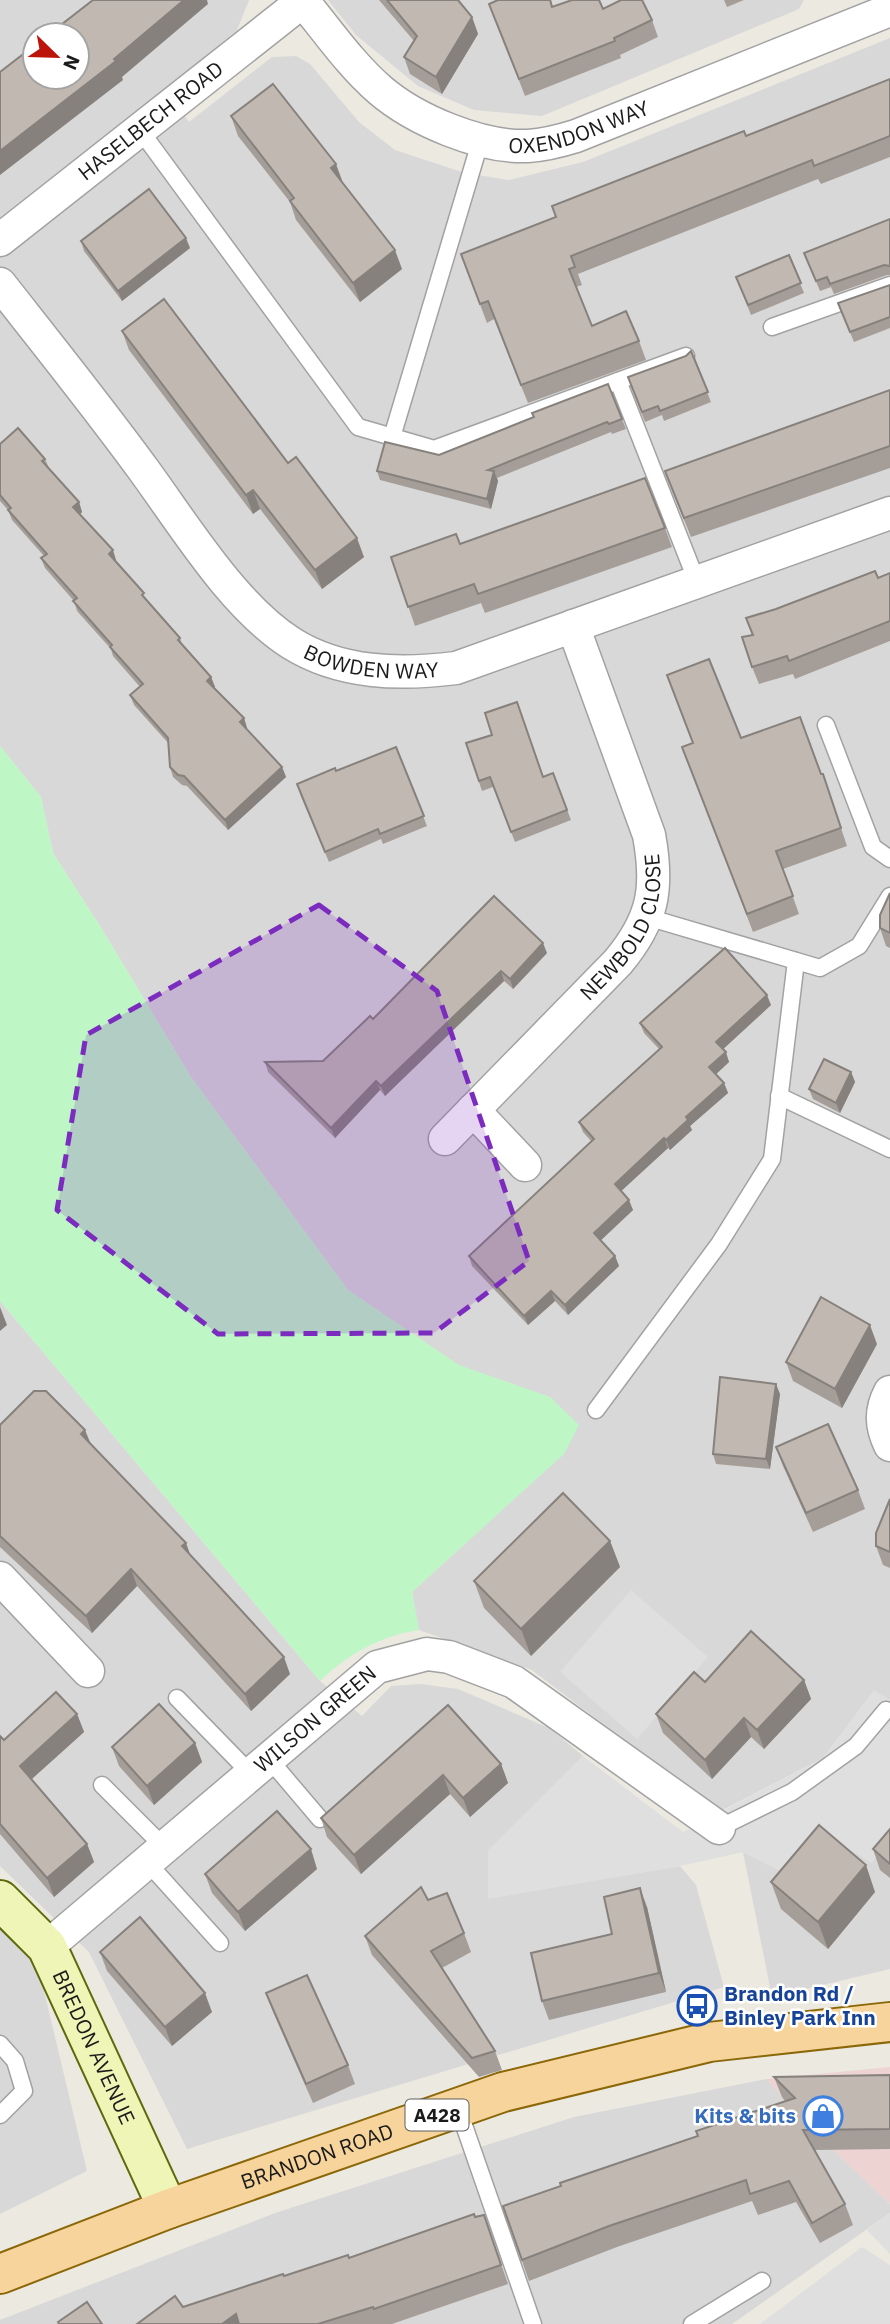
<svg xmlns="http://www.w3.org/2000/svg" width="890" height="2324" font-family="'IBM Plex Sans',sans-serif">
  <rect width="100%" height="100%" fill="#ece9e1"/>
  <!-- residential -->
  <g fill="#d9d8d8" fill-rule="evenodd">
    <path d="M0,0H249L237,30L165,89L189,122L272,57L296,56L310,64L359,122L395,150L465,173L509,180L583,162L890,38V1700L874,1691L823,1758L719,1812L532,1670L419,1630L412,1592L563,1454L550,1397L459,1366L348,1290L191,1077L100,926L53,853L41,797L0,746ZM35,35H77V77H35Z"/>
    <path d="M328,0H804L799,9L542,116L474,110L418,86L356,35Z"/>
    <path d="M0,1301L320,1681L362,1716L391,1686L421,1684L458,1689L549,1728L583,1756L489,1850V1898L680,1866L696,1885L724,1987L187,2149L89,1952L0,1866Z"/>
    <path d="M834,1839L890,1842V1969L772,1997L743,1852L789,1875Z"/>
    <path d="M0,1928L38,1966L87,2171L0,2214Z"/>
    <path d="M766,2079L833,2150L890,2204V2213L732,2324H0V2320L275,2213L574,2117Z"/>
  </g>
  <!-- commercial -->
  <path fill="#edd3d1" d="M890,2067V2204L833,2150L766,2079Z"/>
  <!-- park -->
  <path fill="#bff6c6" d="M0,746L41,797L53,853L100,926L191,1077L348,1290L459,1365L550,1397L579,1425L564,1454L412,1592L419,1630C380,1636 348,1654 320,1681L0,1301Z"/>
  <!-- parking -->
  <g fill="#dfdfdf">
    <path d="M631,1590L708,1657L637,1739L560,1672Z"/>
    <path d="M874,1690L890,1700V1842L872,1863L834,1840L789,1875L743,1852L680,1866L488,1899V1850L583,1756L683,1832L823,1758Z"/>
    <path d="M890,2213V2254L867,2230Z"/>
    <path d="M862,2247L890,2265V2324H760Z"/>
  </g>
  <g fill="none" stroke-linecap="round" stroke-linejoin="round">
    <!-- lane casing -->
    <g stroke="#a2a2a2" stroke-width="19">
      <g id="lane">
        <path d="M140,130L358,427L434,449L618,381"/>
        <path d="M772,327L890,285"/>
        <path d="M686,356L618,381L697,582"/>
        <path d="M392,437L481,139"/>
        <path d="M826,725L873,847L890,859"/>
        <path d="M647,917L820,968L859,946L890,896"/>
        <path d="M779,1096L890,1149"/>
        <path d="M596,1410L719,1244L772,1159L796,961"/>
        <path d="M177,1698L251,1774"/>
        <path d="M269,1759L320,1819"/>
        <path d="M102,1785L164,1847"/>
        <path d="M719,1828L792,1792L856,1746L886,1710"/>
        <path d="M147,1862L220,1943"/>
        <path d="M0,2044L15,2061L24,2091L0,2115"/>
        <path d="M458,2108L533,2324"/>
        <path d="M692,2324L762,2281"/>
      </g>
    </g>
    <!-- street casing -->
    <g stroke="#a2a2a2" stroke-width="35">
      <g id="street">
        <path id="s1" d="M302,0C327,30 350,64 380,90C415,120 481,148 528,146C545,145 560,141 576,136L890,10"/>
        <path id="s2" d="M0,240L303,1"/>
        <path id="s3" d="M0,284C48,345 97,406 143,469C184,525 233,606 291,643C340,674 400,675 456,668L890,513"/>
        <path d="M473,1110L525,1165"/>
        <path id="s4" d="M445,1139L618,962C653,920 659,889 649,835L573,626"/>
        <path d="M890,1392C880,1411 881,1426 890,1445"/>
        <path d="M0,1578L88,1671"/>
        <path id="s5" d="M47,1947L377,1667L427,1654L449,1657L514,1682L719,1828"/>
      </g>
    </g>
    <!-- secondary casing -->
    <g stroke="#5b6a0a" stroke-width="42">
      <g id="secondary">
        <path id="s6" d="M0,1900L47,1947L168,2209"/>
      </g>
    </g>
    <!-- primary casing -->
    <g stroke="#8b6707" stroke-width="42">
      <g id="primary">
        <path id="s7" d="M0,2274L168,2209L503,2092L709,2042L890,2022"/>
      </g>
    </g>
    <!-- lane -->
    <use href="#lane" stroke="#fff" stroke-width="16"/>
    <!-- street -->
    <use href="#street" stroke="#fff" stroke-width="32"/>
    <!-- secondary -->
    <use href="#secondary" stroke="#eff5b6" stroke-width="38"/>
    <!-- primary -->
    <use href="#primary" stroke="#f6d49c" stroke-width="38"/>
  </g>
  <!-- wall -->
  <g fill="#a59e98">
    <path d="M379,0H458L472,17L478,34L442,94L410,74L404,57L414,41Z"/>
    <path d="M498,0H551L553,7L603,9L652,20L658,37L620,55L621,58L525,96L496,21Z"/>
    <path d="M724,0H744L727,7Z"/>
    <path d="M890,79V157L821,184L818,179L578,274L582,285L576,287L592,326L639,341L646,360L528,403L494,319L487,323L461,254L556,217L746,136Z"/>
    <path d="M231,116L402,269L360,302L296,220L290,202L238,136Z"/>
    <path d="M890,219V275H887L834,294L831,287L820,291L804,253Z"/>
    <path d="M81,241L190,248L122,301L84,251Z"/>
    <path d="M789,255L804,293L751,315L736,277Z"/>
    <path d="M890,285V328L854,342L838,303Z"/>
    <path d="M122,331L364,557L322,589L260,509L253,514L129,350Z"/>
    <path d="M691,351L711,402L664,421L662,415L645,422L628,377L686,356Z"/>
    <path d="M608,384L626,429L612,434L611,432L497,478L498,481L491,509L380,480L377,471L439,455L534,417Z"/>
    <path d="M890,390V468L691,537L672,490Z"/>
    <path d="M0,444L45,459L49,468L79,502L82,512L80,514L116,560L115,561L146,600L180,638L182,645L211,677L215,687L214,688L244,718L247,728V729L282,767L286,777L228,830L187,786L182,785L173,777L170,767L169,744L134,705L130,695L140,687L113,656L111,649L77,611L74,601L45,568L41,558L44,556L12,520L8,510L0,501Z"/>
    <path d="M665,528L672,547L485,613L481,603L415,626L391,557L460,544Z"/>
    <path d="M890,573V641L795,679L793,674L759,684L752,667V635L746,618L878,578Z"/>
    <path d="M492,735L543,777L553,773L571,820L515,842L493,787L482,791L466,743Z"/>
    <path d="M741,738L821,774H823L847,846L783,869L799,914L753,932L682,747Z"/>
    <path d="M396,747L427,826L383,844L381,839L329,862L300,794L336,771Z"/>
    <path d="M890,893V948L886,946L880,928Z"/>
    <path d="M547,953L513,989L504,981L385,1096L380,1090L335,1138L268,1072L265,1062L323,1061L373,1019Z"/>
    <path d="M771,1005L723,1049L729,1062L716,1074L724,1083L728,1093L690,1126L692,1130L670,1150L668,1148L621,1191L633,1210L601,1240L615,1256L619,1266L568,1315L555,1301L528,1325L472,1266L469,1256L591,1141L583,1132L579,1122L659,1049L644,1033L640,1023Z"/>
    <path d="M851,1072L855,1082L840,1113L813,1099L809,1089Z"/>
    <path d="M877,1344L842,1408L793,1381L786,1362Z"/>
    <path d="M780,1394L770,1469L716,1464L713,1454Z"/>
    <path d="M0,1425L90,1443L186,1543L190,1555L290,1674L251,1711L137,1586L92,1633L0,1547Z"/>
    <path d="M776,1447L858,1490L865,1509L813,1532L783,1466Z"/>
    <path d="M890,1499V1568L883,1565L876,1546Z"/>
    <path d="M610,1541L620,1567L531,1656L484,1608L474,1581Z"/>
    <path d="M804,1680L811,1699L764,1749L751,1737L712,1779L663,1733L656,1714L705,1682Z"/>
    <path d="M448,1705L501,1764L508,1783L470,1817L450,1794L361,1874L327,1837L321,1818Z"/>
    <path d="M77,1714L84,1732L32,1779L87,1844L94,1862L54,1897L0,1834V1736L4,1740Z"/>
    <path d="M195,1743L202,1762L154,1805L119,1766L112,1747Z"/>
    <path d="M890,1829V1878L880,1870L873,1849Z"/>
    <path d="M317,1869L245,1931L212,1893L205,1874Z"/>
    <path d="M771,1882L875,1892L828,1949L781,1909Z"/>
    <path d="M428,1900L464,1933L471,1952L442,1968L495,2051L502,2070L479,2077L372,1955L365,1936Z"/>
    <path d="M647,1907L666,1992L549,2020L542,2001L612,1934Z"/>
    <path d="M100,1952L212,2012L172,2046L107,1971Z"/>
    <path d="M266,1993L348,2065L355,2084L313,2103L273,2012Z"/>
    <path d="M890,2075V2149L815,2150L845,2204L853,2225L820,2243L796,2202L758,2215L752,2201L617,2247L529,2281L503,2206L698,2136L785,2101L782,2097L774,2077Z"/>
    <path d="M484,2215L508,2284L392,2324H137L183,2307L349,2258Z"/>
  </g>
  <!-- shaded-wall -->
  <g fill="#86817c">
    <path d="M184,0H207L208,4L122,77L123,80L0,175V151Z"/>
    <path d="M472,17L478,34L442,94L436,77Z"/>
    <path d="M336,164L343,183L331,168Z"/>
    <path d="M186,238L190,248L122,301L118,291Z"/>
    <path d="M395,250L402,269L360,302L353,283Z"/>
    <path d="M494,471L498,481L491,509L487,499Z"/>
    <path d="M253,490L260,509L253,514L246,495Z"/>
    <path d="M79,502L82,512L77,517L73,507Z"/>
    <path d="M357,538L364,557L322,589L315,570Z"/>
    <path d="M113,550L116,560L112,564L109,554Z"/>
    <path d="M211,677L215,687L210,691L207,681Z"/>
    <path d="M244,718L247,728L244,732L240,722Z"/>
    <path d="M282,767L286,777L228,830L225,820Z"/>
    <path d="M543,943L547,953L513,989L510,979Z"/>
    <path d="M501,971L504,981L385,1096L381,1086Z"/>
    <path d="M767,995L771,1005L720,1052L716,1042Z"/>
    <path d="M726,1052L729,1062L713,1077L709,1067Z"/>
    <path d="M851,1072L855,1082L840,1113L836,1103Z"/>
    <path d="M376,1081L380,1090L335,1138L331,1128Z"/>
    <path d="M724,1083L728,1093L690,1126L692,1130L670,1150L666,1140L686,1117Z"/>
    <path d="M664,1138L668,1148L618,1194L615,1184Z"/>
    <path d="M629,1200L633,1210L598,1243L594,1233Z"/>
    <path d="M615,1256L619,1266L568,1315L565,1305Z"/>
    <path d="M551,1291L555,1301L528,1325L524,1316Z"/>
    <path d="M0,1307L7,1325L0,1331Z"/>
    <path d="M870,1325L877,1344L842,1408L835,1389Z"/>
    <path d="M776,1384L780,1394L770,1469L766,1459Z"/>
    <path d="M85,1430L92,1447L81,1434Z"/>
    <path d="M610,1541L620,1567L531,1656L521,1629Z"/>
    <path d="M186,1543L192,1560L182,1546Z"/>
    <path d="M131,1569L137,1586L92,1633L86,1616Z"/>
    <path d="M284,1657L290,1674L251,1711L245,1694Z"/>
    <path d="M804,1680L811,1699L764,1749L757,1730Z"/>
    <path d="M77,1714L84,1732L26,1784L20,1766Z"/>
    <path d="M744,1718L751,1737L712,1779L705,1760Z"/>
    <path d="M195,1743L202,1762L154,1805L147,1786Z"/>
    <path d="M501,1764L508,1783L470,1817L463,1798Z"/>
    <path d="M443,1775L450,1794L361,1874L354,1855Z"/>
    <path d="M87,1844L94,1862L54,1897L47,1878Z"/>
    <path d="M311,1849L317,1869L245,1931L238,1912Z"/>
    <path d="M866,1865L875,1892L828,1949L818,1922Z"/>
    <path d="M640,1888L647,1907L666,1992L659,1973Z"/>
    <path d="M205,1993L212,2012L172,2046L165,2027Z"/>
    <path d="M236,2314L240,2324H222Z"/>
  </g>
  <!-- building -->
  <g fill="#c0b8b1" stroke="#86817c" stroke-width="2">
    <path d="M93,0H184L114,59L116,61L0,151V72L35,45V77H77V35H48Z"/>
    <path d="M387,0H458L472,17L436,77L404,57L417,36Z"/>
    <path d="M498,0H550L552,7L572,0H599L603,9L621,0H642L652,20L614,38L615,41L519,79L489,4Z"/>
    <path d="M890,79V136L814,166L812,160L571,256L575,267L569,269L592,326L626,311L639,341L521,385L488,301L480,304L461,254L556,217L552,206L744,131L746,136Z"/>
    <path d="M273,84L336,164L331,168L395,250L353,283L290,201L294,198L231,116Z"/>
    <path d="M149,189L186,238L118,291L81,241Z"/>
    <path d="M890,219V266L884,265L830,284L827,277L816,281L804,253Z"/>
    <path d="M789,255L801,283L748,305L736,277Z"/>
    <path d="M890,285V317L850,332L838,303Z"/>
    <path d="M164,299L288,463L296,457L357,538L315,570L253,490L246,495L122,331Z"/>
    <path d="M691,351L708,392L660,411L658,406L642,412L628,377L686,356Z"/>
    <path d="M608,384L622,419L609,424L607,422L488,470L494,471L487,499L377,471L385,442L439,455L534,417L532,413Z"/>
    <path d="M890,390V446L684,518L665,471Z"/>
    <path d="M18,428L45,459L42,461L79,502L73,507L113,550L109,554L144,593L142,595L180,638L178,640L211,677L207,681L244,718L240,722L282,767L225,820L184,776L178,775L170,767L168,738L130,695L143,684L110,647L112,645L73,601L77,598L41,558L47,554L8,510L11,508L0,495V444Z"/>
    <path d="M645,478L665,528L478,594L474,584L408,607L391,557L456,534L460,544Z"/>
    <path d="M875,571L878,578L890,573V621L789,661L787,656L752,667L742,637L753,635L746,618L776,609Z"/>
    <path d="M709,659L741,738L800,717L821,774H823L841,828L776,851L793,896L747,914L682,747L693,743L667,675Z"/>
    <path d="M517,702L543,777L553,773L567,810L511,832L490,777L479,781L466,743L492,735L485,713Z"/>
    <path d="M396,747L424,816L380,834L378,829L325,852L297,784L335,768L336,771Z"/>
    <path d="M890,893V933L880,928V915Z"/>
    <path d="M494,896L543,943L510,979L501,971L381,1086L376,1081L331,1128L265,1062L323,1061L370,1016L373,1019Z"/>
    <path d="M725,948L767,995L716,1042L726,1052L709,1067L724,1083L686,1117L688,1120L666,1140L664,1138L615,1184L629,1200L594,1233L615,1256L565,1305L551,1291L524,1316L469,1256L594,1139L579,1122L662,1047L640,1023Z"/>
    <path d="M824,1059L851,1072L836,1103L809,1089Z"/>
    <path d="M821,1297L870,1325L835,1389L786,1362Z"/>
    <path d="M720,1377L776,1384L766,1459L713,1454Z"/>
    <path d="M34,1391H46L85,1430L81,1434L186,1543L182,1546L284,1657L245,1694L131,1569L86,1616L0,1536V1425Z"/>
    <path d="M828,1424L858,1490L806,1513L776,1447Z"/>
    <path d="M563,1493L610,1541L521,1629L474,1581Z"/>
    <path d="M890,1499V1552L876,1546V1533Z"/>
    <path d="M751,1631L804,1680L757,1730L744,1718L705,1760L656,1714L694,1672L705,1682Z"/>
    <path d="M56,1692L77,1714L20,1766L87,1844L47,1878L0,1824V1736L4,1740Z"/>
    <path d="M159,1704L195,1743L147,1786L112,1747Z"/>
    <path d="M448,1705L501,1764L463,1798L443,1775L354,1855L321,1818Z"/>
    <path d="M277,1811L311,1849L238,1912L205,1874Z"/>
    <path d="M819,1825L866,1865L818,1922L771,1882Z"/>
    <path d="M890,1829V1864L873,1849Z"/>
    <path d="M421,1887L428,1900L447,1893L464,1933L431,1951L495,2051L472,2058L365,1936Z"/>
    <path d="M640,1888L659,1973L542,2001L531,1953L612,1934L604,1897Z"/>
    <path d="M140,1917L205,1993L165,2027L100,1952Z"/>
    <path d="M307,1975L348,2065L306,2084L266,1993Z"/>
    <path d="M890,2075V2129L803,2130L845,2204L812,2223L789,2181L750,2194L746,2180L609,2226L522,2260L503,2206L561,2186L560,2183L698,2136L696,2131L795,2098L774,2077Z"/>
    <path d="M474,2214L475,2217L484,2215L501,2265L374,2309L373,2307L318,2324H239L236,2314L222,2324H137L175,2296L183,2307L277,2276L283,2274L284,2276L348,2255L349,2258Z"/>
    <path d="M87,2302L102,2324H59L58,2322Z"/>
  </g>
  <!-- marked area -->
  <path fill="#7b2cbf" fill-opacity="0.2" stroke="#7b2cbf" stroke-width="5" stroke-dasharray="14 9" stroke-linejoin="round" d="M319,905L437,991L529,1261L434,1333L218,1334L57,1210L86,1035Z"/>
  <!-- icons -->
  <defs>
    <g id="bus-ring" transform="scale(2.0125)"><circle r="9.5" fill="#fff" stroke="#1a4fb4" stroke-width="1.5"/><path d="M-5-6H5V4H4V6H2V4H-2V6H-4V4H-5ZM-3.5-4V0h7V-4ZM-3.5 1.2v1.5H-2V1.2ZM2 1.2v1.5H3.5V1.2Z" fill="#1a4fb4"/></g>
    <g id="shop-ring" transform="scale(2.0125)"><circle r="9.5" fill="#fff" stroke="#3f7fe0" stroke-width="1.5"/><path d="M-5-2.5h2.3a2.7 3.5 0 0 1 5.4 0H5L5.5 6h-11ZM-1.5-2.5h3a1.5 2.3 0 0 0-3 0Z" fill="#3f7fe0"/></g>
  </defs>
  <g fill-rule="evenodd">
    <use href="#bus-ring" x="697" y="2006"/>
    <use href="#shop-ring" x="823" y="2116"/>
  </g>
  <g text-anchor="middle" stroke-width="5" stroke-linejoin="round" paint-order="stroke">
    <!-- shield labels -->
    <rect fill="#fff" stroke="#5f5f5f" stroke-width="2" x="405.5" y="2099.5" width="63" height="31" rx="5"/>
    <g font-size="19" font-weight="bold" fill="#1b1b1b">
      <text x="437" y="2122">A428</text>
    </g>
    <!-- street labels -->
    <g font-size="21" fill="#1b1b1b" stroke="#fff">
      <text dy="7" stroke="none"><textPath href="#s2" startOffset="192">HASELBECH ROAD</textPath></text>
      <text dy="7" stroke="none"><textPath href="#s1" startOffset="334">OXENDON WAY</textPath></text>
      <text dy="7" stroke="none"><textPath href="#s3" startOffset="548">BOWDEN WAY</textPath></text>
      <text dy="7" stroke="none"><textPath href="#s4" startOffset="282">NEWBOLD CLOSE</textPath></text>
      <text dy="7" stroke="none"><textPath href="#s5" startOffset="352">WILSON GREEN</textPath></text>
      <text dy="7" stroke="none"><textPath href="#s6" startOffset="177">BREDON AVENUE</textPath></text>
      <text dy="7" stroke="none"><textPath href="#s7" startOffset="338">BRANDON ROAD</textPath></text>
    </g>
    <!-- transit labels -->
    <g font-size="21" font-weight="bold" fill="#164399" stroke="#fff" text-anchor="start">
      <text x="724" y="2001">Brandon Rd /<tspan x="724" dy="24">Binley Park Inn</tspan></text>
    </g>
    <!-- shop labels -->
    <g font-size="21" font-weight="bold" fill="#366cbe" stroke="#fff" text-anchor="end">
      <text x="796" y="2123">Kits &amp; bits</text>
    </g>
  </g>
  <!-- north arrow -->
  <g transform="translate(56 56) rotate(113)"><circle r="33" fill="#ffffff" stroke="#a4a4a4" stroke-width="2"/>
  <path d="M0-5L12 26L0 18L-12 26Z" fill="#bc140a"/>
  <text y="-10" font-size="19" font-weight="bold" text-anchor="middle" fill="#1b1b1b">N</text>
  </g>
</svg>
